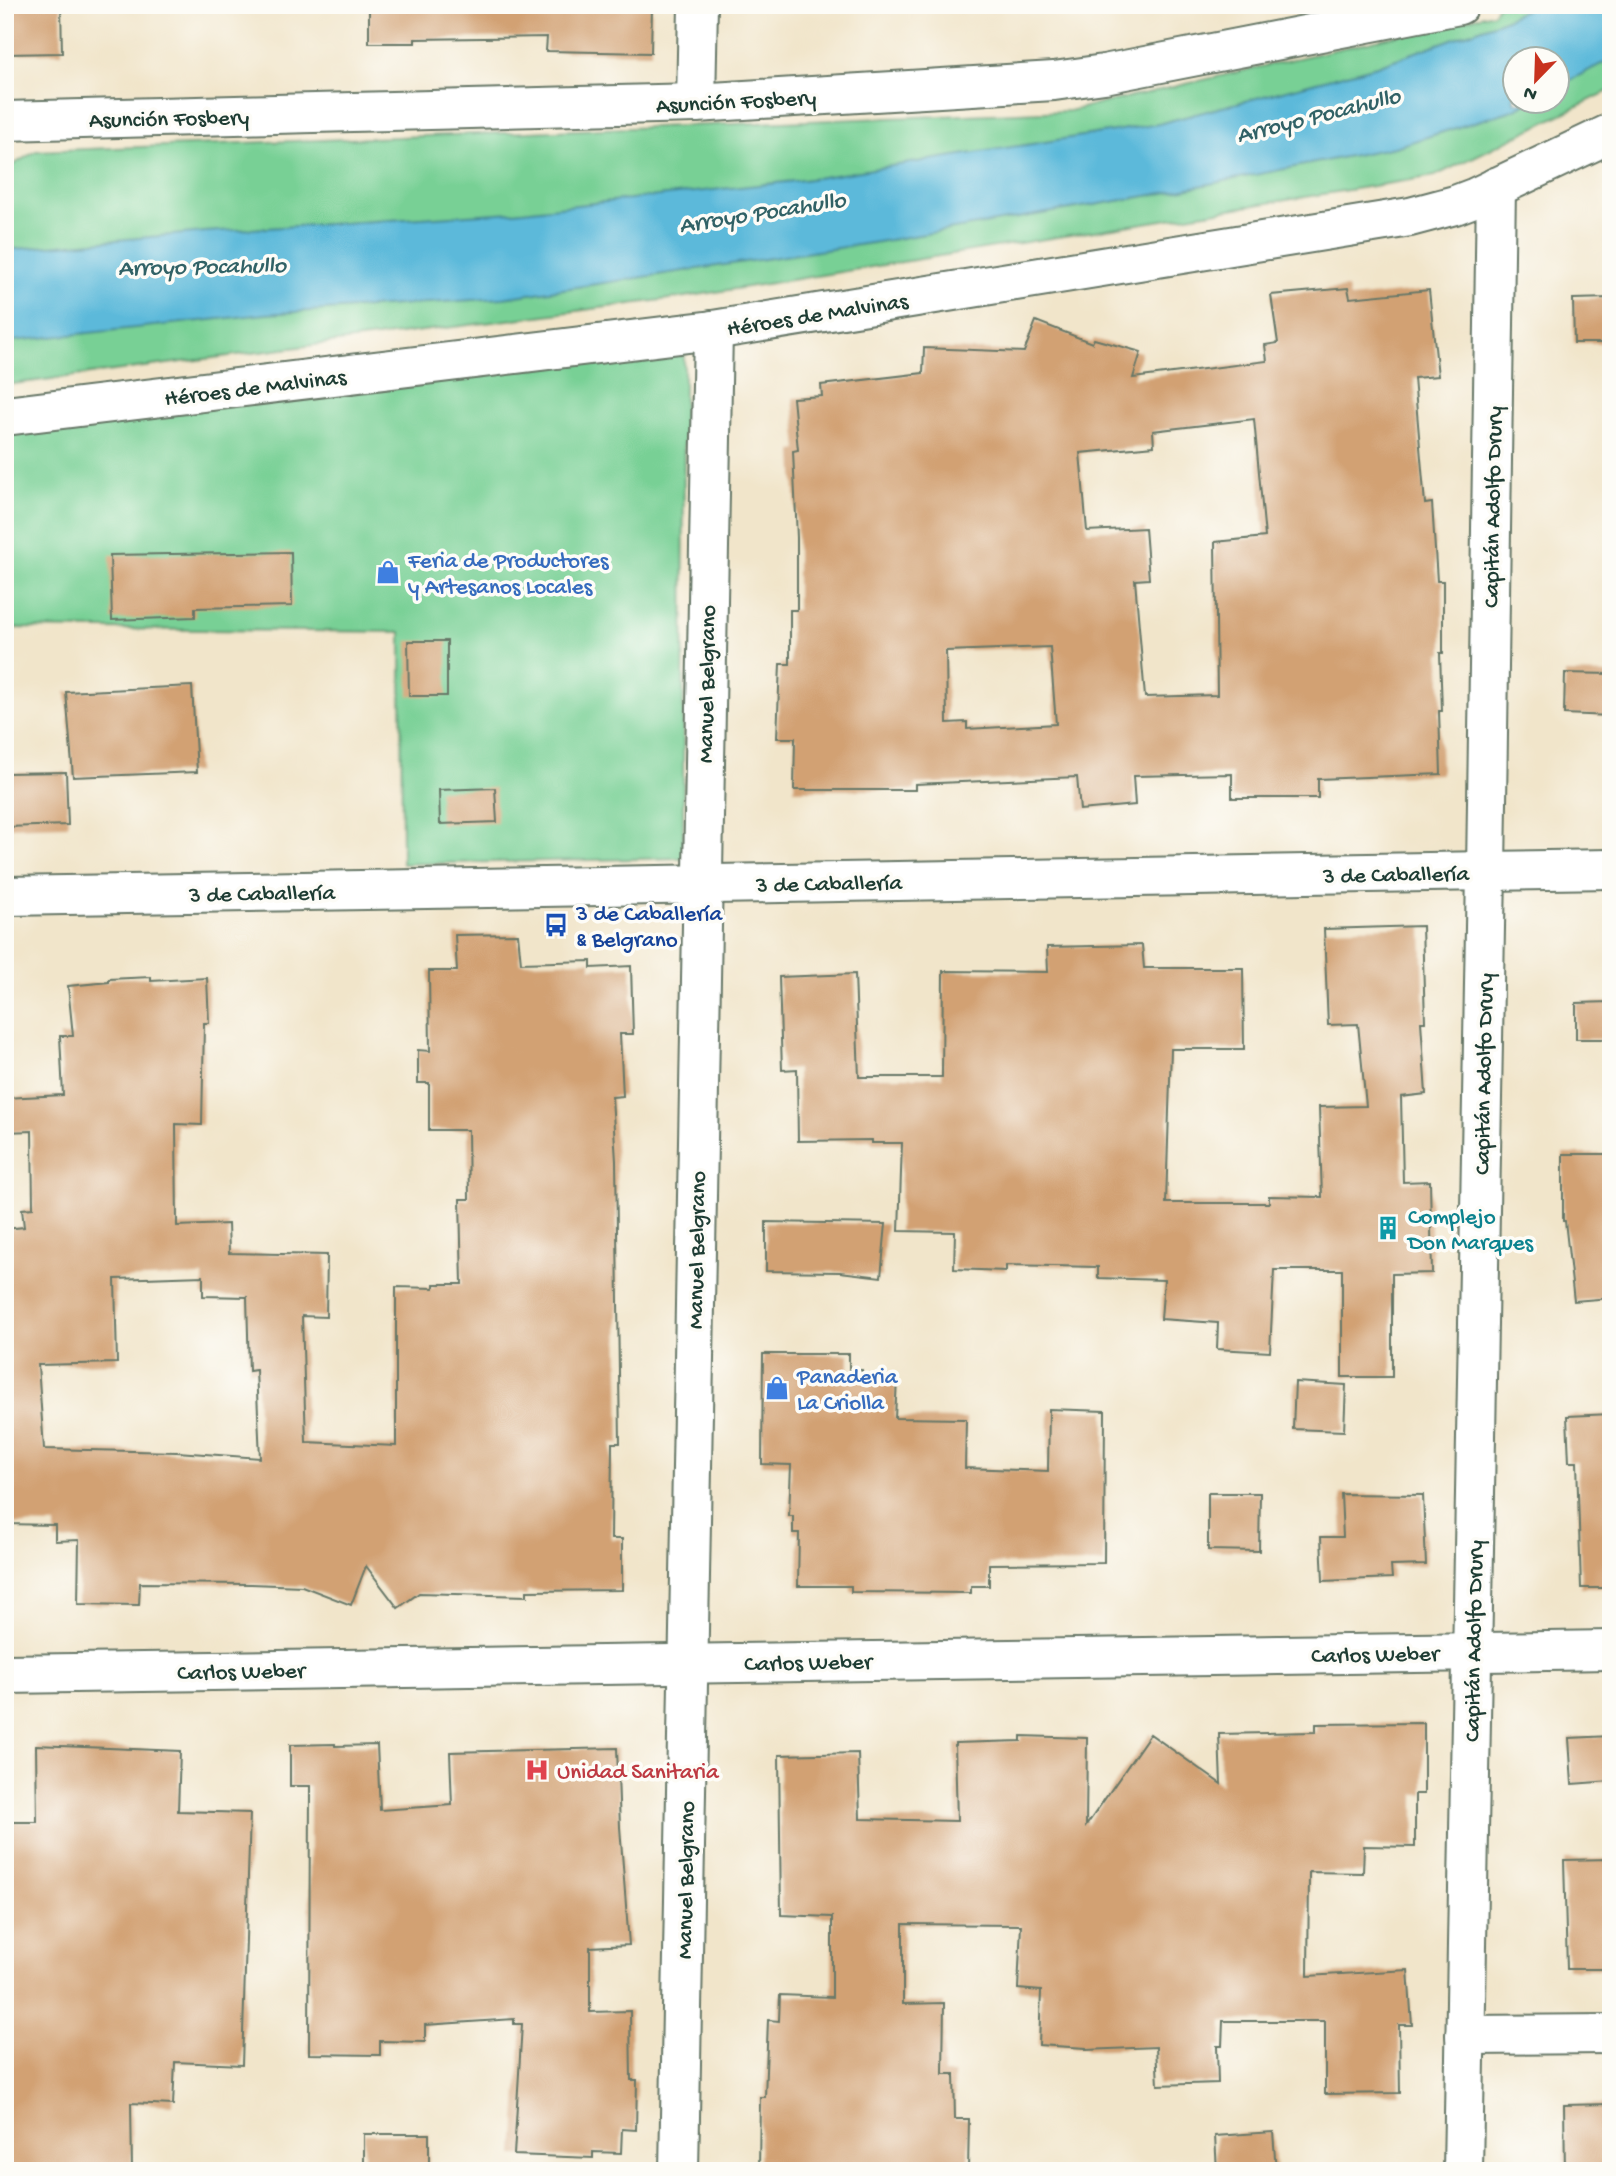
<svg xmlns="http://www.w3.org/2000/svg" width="1616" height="2176" font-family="'Gochi Hand',sans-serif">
  <rect width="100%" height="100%" fill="#fdfcf7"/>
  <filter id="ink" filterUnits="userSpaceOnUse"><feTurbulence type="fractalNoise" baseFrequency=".0143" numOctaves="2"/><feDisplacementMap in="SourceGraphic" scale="14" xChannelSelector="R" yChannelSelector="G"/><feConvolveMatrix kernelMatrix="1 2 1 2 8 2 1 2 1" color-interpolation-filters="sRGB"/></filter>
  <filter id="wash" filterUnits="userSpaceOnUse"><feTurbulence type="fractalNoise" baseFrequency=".00686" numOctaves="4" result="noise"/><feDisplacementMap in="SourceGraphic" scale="28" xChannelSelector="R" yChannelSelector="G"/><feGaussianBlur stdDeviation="1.57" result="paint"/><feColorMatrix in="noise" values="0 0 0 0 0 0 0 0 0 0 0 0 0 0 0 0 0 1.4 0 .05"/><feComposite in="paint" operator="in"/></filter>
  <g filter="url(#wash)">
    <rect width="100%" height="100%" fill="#f1e5ca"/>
    <!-- green -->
    <g fill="#78d095" stroke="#4c8664" stroke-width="2" fill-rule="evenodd">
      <path d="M1498,5H1611V90L1435,176L685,297L5,385V170L36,151L1069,111L1493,13ZM1514,60H1556V102H1514Z"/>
      <path d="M684,351L683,858L402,864L401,632L5,628V428Z"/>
    </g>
    <!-- water -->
    <path fill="#5cb9da" stroke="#3e7b87" stroke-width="2" d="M1535,5H1611V59L1557,87L1556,60H1514V102H1529L1513,110L1395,147L1164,193L878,242L503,298L266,314L5,342V250L205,232L513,212L803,180L1158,124L1377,66L1502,21Z"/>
    <g id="blocks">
      <!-- building -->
      <g fill="#d2a173" fill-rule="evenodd">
        <path d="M5,5H61L62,53L5,54Z"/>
        <path d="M369,5H652L651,53L546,51L547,37L415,39V43H369Z"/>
        <path d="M1348,288L1350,298L1429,290L1438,376L1414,378L1425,504L1432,503L1437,581H1443V653H1440L1442,711H1439L1441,774L1318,779V798H1232V774L1133,776L1135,805L1080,810L1077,777L915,784V790H794L795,738H777L780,664H790V610H797V538L793,451L798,450L793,398L822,396L821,385L923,373L924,348L1024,352L1036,321L1092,343L1094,339L1141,352L1133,378L1267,361L1265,345L1278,343L1271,295ZM1254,419L1265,537L1215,542L1217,695L1145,697L1135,580L1149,579L1145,528L1087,531L1080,453L1154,446L1153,431ZM1050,647L1056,724L967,729V722L947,723L946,651Z"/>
        <path d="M1611,298V343H1574L1573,299Z"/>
        <path d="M291,552L292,606L195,608V617L112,620L110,555Z"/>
        <path d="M408,641H447V696H409Z"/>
        <path d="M1565,673L1611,674V716L1564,714Z"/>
        <path d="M192,686L197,772L73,777L66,692Z"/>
        <path d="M66,772L68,825L5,827V773Z"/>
        <path d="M495,788L497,822L440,824L439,790Z"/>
        <path d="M1422,926L1425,1022H1421L1426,1094L1401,1097L1403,1182L1430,1181L1432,1273L1392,1274V1377H1342V1270H1274L1270,1352L1217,1349L1218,1323L1161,1319L1164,1280L1098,1278V1267L1006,1265V1271L954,1269L955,1232L899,1231L902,1143H872V1140L798,1141L797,1069L782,1070L779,977L855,974L859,1077H942L943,971L1048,972L1047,947L1142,945L1144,968H1243L1244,1049H1171L1166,1203H1269V1196L1322,1197L1319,1107L1366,1106L1358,1024L1328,1025L1324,929Z"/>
        <path d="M518,934L521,963L591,961V968L631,966L633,1034H620L623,1096L612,1097L616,1161L620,1443H612L611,1539H622V1590L527,1591V1596L419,1593L398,1608L366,1566L351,1605L302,1586L251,1584L140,1583L139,1605L78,1604L79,1540L55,1541V1525L5,1524V1229L24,1227L22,1209L33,1208L32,1131L5,1132V1098L63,1095L60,1036H73L68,986L109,982V979L151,977V981L207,978L209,1023H204L202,1125L176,1124L177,1226L228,1224L229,1253L327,1255L326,1317L302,1316L306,1442L396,1446V1287L434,1288V1284H462L460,1199H469L468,1130H429V1083H418V1050L430,1051L429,971H457L455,935ZM203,1276V1296L247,1297L249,1371L256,1370L260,1458L177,1452L44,1449L38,1365L117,1363L115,1279Z"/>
        <path d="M1611,1002V1039H1576V1003Z"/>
        <path d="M1563,1154H1611V1298L1574,1301L1565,1221H1563Z"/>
        <path d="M766,1222L886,1224L881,1277L840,1272L766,1271Z"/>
        <path d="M763,1354H849V1370H862V1379H897L895,1418L966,1419L965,1468L1048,1471L1049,1409L1105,1411L1104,1563L989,1564V1586H971V1593L851,1592V1586H798L799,1533H793V1516H789L791,1465L762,1464Z"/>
        <path d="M1295,1382L1346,1385L1344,1431L1293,1429Z"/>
        <path d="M1611,1414V1588H1581L1577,1462H1569L1567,1416Z"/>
        <path d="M1208,1493H1260L1259,1551L1208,1550Z"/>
        <path d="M1341,1494L1423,1495L1426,1565L1391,1566L1392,1578L1323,1581L1321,1537H1343Z"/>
        <path d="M1424,1723V1794H1415V1847L1364,1846L1363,1873L1309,1872L1308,1976L1408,1970L1412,2025H1399L1400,2093L1325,2094V2021H1223L1222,2046H1217L1218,2083L1158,2085L1156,2047L1086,2050V2048L1039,2045L1041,1991L1018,1989L1021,1925L903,1924V2004L944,2003L943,2074H954L955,2119H969L968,2171H759L760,2097H765L768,2020L779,2021L780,1995L832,1997V1917L781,1915L779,1755L858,1753L860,1819L957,1821L955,1743L1021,1741V1736L1087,1738L1086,1826L1150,1734L1221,1784L1219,1734L1316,1732V1724Z"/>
        <path d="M1611,1736V1781L1572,1784L1569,1738Z"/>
        <path d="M335,1744V1746L377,1745L380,1810L452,1805L450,1752L617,1748L620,1827L629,1945L590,1947V2012L630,2011L631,2080H637L636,2130L622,2129L621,2153L593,2152V2158L514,2155L522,2024H514V2019L425,2025V2042L380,2041V2055L309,2054L310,1786H290V1745Z"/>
        <path d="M36,1745L180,1751L178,1811L250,1813L242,2065L175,2062L173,2105L131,2103L132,2171H5V1822H37Z"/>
        <path d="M1611,1859V1969H1567L1564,1860Z"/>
        <path d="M1611,2104V2171H1565L1564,2105Z"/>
        <path d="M1273,2132L1276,2171H1217L1215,2136Z"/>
        <rect x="364" y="2134" width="65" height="37"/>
      </g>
    </g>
  </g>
  <g filter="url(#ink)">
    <use href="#blocks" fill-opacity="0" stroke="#687868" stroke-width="2"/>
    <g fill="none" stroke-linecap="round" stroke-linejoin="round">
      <!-- minor casing -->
      <g stroke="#687868" stroke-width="42">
        <g id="minor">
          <path d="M696,103L698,5"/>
          <path d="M5,121L696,103L1054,81L1104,74L1459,5"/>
          <path d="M5,416L713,330L1410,217L1455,205L1476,197L1611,133"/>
          <path d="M5,1674L1611,1650"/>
          <path d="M1465,2035L1611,2034"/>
          <path d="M679,2171L713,330"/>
          <path d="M1463,2171L1486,871L1496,187"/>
        </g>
      </g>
      <!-- major casing -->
      <g stroke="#687868" stroke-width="42">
        <path id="major" d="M5,896L1611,869"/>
      </g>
      <!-- minor -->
      <use href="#minor" stroke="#fff" stroke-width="38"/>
      <!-- major -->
      <use href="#major" stroke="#fff" stroke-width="38"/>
    </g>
  </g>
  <!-- icons -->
  <defs>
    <g id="shop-bare" transform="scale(1.89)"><path d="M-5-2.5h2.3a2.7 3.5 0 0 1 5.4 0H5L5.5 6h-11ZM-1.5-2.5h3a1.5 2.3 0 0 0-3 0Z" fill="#3f7fe0" stroke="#fdfcf7" stroke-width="2.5" paint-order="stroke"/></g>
    <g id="bus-bare" transform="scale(1.89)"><path d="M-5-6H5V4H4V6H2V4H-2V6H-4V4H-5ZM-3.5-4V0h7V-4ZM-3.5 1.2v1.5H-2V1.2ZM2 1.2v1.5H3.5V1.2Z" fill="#1a4fb4" stroke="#fdfcf7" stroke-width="2.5" paint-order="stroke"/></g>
    <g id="building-bare" transform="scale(1.89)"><path d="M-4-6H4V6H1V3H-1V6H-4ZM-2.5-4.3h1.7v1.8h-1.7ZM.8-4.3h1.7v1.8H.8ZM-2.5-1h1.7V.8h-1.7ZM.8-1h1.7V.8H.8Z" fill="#0f9aa8" stroke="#fdfcf7" stroke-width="2.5" paint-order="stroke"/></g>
    <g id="hospital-bare" transform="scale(1.89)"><path d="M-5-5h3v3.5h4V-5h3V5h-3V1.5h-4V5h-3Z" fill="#e0444e" stroke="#fdfcf7" stroke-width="2.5" paint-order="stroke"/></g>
  </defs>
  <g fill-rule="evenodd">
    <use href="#shop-bare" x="388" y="572"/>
    <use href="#bus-bare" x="556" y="925"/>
    <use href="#building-bare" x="1388" y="1228"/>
    <use href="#shop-bare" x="777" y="1388"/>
    <use href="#hospital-bare" x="537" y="1770"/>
  </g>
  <g text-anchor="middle" stroke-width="7" stroke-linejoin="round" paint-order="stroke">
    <!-- street labels -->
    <g font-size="23" fill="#1f3d34" stroke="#fdfcf7">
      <text transform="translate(736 100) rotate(-3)" y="8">Asunción Fosbery</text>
      <text transform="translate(169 117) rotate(-1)" y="8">Asunción Fosbery</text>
      <text transform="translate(817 313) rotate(-9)" y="8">Héroes de Malvinas</text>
      <text transform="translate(255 386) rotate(-7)" y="8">Héroes de Malvinas</text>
      <text transform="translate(1491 507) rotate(-89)" y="8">Capitán Adolfo Drury</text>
      <text transform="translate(705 684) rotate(-89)" y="8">Manuel Belgrano</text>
      <text transform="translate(1396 873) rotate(-1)" y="8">3 de Caballería</text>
      <text transform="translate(829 882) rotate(-1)" y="8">3 de Caballería</text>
      <text transform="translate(262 892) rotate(-1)" y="8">3 de Caballería</text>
      <text transform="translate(1482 1074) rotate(-89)" y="8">Capitán Adolfo Drury</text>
      <text transform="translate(695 1250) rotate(-89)" y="8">Manuel Belgrano</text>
      <text transform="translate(1472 1641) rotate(-89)" y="8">Capitán Adolfo Drury</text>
      <text transform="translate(1375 1653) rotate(-1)" y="8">Carlos Weber</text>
      <text transform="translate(808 1661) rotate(-1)" y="8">Carlos Weber</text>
      <text transform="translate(241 1670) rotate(-1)" y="8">Carlos Weber</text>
      <text transform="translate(684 1880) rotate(-89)" y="8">Manuel Belgrano</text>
    </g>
    <!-- shop labels -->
    <g font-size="23" fill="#366cbe" stroke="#fdfcf7" text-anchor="start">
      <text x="408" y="567">Feria de Productores<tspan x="408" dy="26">y Artesanos Locales</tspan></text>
      <text x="797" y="1383">Panaderia<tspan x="797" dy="26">La Criolla</tspan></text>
    </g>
    <!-- transit labels -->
    <g font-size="23" fill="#164399" stroke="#fdfcf7" text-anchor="start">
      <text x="576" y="920">3 de Caballería<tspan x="576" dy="26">&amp; Belgrano</tspan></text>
    </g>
    <!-- culture labels -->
    <g font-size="23" fill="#0d838f" stroke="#fdfcf7" text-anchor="start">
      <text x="1408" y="1223">Complejo<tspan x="1408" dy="26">Don Marques</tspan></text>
    </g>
    <!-- health labels -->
    <g font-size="23" fill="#be3a42" stroke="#fdfcf7" text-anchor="start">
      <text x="557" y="1778">Unidad Sanitaria</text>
    </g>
    <!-- water labels -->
    <g font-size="24" font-style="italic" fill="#316266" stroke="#fdfcf7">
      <text transform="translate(1318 114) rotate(-14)" y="8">Arroyo Pocahullo</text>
      <text transform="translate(762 211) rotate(-9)" y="8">Arroyo Pocahullo</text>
      <text transform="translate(202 265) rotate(-1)" y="8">Arroyo Pocahullo</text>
    </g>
  </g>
  <!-- margin -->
  <rect width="1616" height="2176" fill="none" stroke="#fdfcf7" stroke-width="28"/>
  <!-- north arrow -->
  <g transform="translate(1536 80) rotate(203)"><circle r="33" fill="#fdfcf7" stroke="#a4b0a9" stroke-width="2"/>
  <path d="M0-5L12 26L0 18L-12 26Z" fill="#c8321e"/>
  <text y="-10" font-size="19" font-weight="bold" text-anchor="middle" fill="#1f3d34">N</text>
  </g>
</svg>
